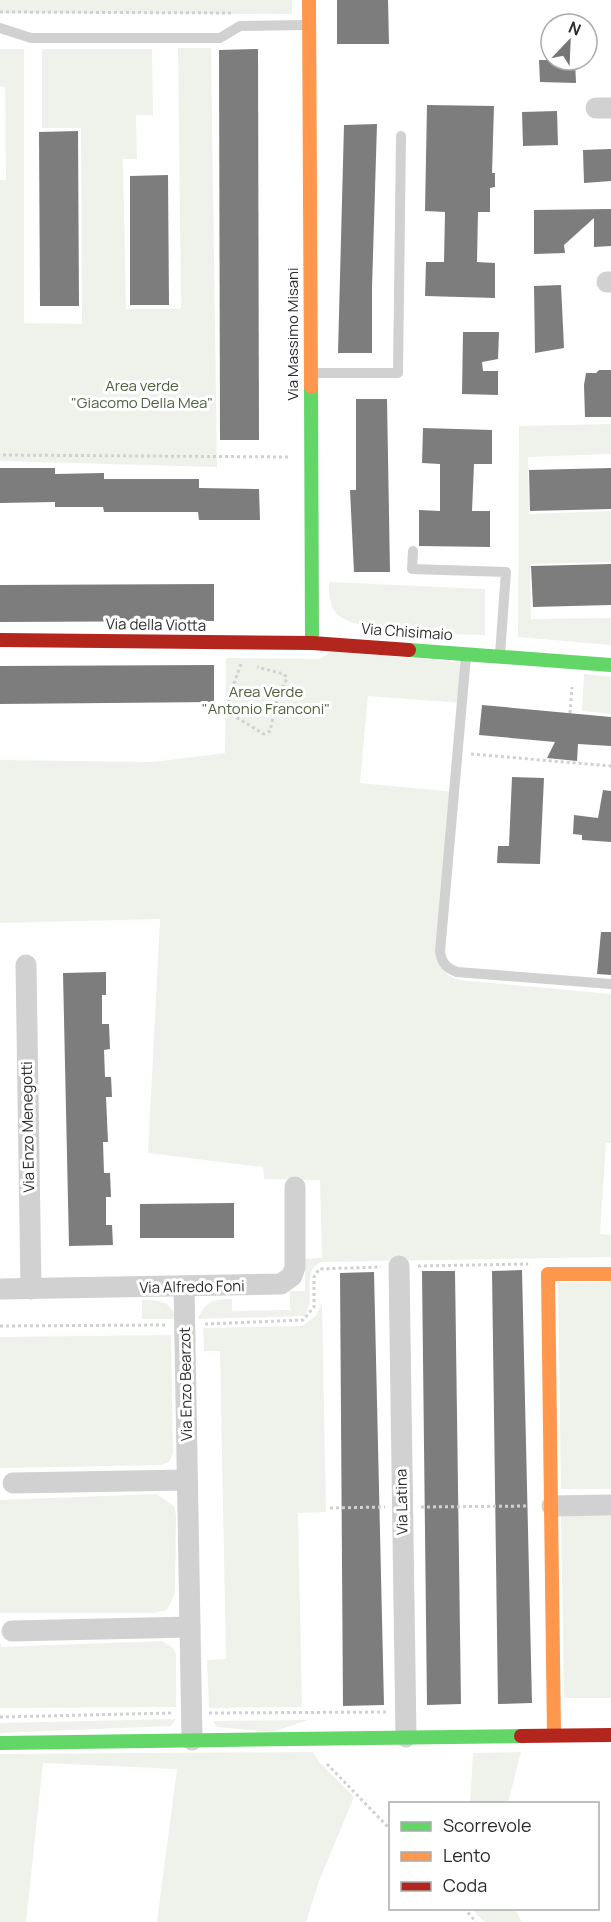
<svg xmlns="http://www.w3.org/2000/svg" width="611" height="1922" font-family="Manrope,sans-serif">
  <rect width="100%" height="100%" fill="#fff"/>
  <!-- green -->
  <g fill="#eff2eb">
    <path d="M0,0H292V14L0,13Z"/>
    <path d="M178,48H211L217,467L0,461V180H6L5,87L0,86V49H24V323L82,324L81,128H42V49H152L153,115H136L137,159H123L126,309H181Z"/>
    <path d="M611,424V454L528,457L529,514L611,511V562L530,564L531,619L611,618V645L518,637L519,426Z"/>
    <path d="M329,582L485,589V635C456,634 353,634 336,613C329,605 329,593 329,582Z"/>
    <path d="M332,651L466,663L462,703L368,696L360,783L455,792L440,966L448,975L459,980L611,994V1143H606L600,1234L611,1235V1257L322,1262C299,1270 318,1301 304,1316L198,1319C205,1301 214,1299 232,1299V1311L290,1310V1291H305V1259L322,1258L320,1180L264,1179L263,1167L148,1153L160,919L0,923V760L153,762L225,753L226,658L320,659Z"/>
    <path d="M584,674L611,677V714L582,711Z"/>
    <path d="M611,1282V1489H561L558,1283Z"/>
    <path d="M142,1300C158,1300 172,1300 175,1319H142Z"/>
    <path d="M322,1302L326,1512L298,1513L302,1707L209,1708L207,1660L226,1659L220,1351H204L203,1328L302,1326L316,1316Z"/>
    <path d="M171,1335L173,1453L169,1462L161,1465L0,1468V1337Z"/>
    <path d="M156,1494L174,1506L176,1515L175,1593L167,1610L154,1613H0V1500Z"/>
    <path d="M561,1516H611V1698H564Z"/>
    <path d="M0,1641L1,1647L162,1641L173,1648L176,1654V1707L0,1708Z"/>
    <path d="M176,1719L171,1726L0,1733V1723Z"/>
    <path d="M308,1720L272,1732L217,1727L213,1721Z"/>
    <path d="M313,1752L319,1762L354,1797L319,1881L306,1922H157L177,1769L43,1763L26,1922H0V1754Z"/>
    <path d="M521,1752L508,1803H470L473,1753Z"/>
    <path d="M472,1909H515L522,1922H484Z"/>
  </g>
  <!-- building -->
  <g fill="#7d7d7d">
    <path d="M337,0H388L389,44H337Z"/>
    <path d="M258,49L259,440H220L219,50Z"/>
    <path d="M539,60H575L576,83L540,82Z"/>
    <path d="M427,105L494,106L492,173H495V187L490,188V212H478L477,262L495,263V298L425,296L426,262H444L445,212L425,211Z"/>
    <path d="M557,111L558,145L523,146L522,112Z"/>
    <path d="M377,124L372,288V353H338L344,125Z"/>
    <path d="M78,131L79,306H40L39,132Z"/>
    <path d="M611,149V181L584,183L583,150Z"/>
    <path d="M168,175L169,305H130V176Z"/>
    <path d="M611,209V246L594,247V218L564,245L565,253L534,254V210Z"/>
    <path d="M561,285L564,348L535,353L534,286Z"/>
    <path d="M463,332H499L498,359L482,362L483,371H498V395L462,394Z"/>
    <path d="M599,370H611V417H585L584,385L586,373H596Z"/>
    <path d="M356,399H387L390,572H354L350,490H356Z"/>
    <path d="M423,428L492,430V464H474L472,511H490V547L419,546V510L440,511V464L422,463Z"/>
    <path d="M0,468H55V474L104,473V479H199V488L259,489L260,520H199L198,512H104L103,507H55V502L0,503Z"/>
    <path d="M611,468V509L530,511L529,470Z"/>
    <path d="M611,564V605L533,607L531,566Z"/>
    <path d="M214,584V621L0,622V585Z"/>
    <path d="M214,665V702L0,704V666Z"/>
    <path d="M482,705L611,717V746L578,744L577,761L547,758L555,742L479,735Z"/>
    <path d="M512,777L544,778L540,864L497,863L498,846H509Z"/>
    <path d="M603,790L611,791V842L582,840V835L573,834L574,815L598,818Z"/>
    <path d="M601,932H611V975L597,974Z"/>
    <path d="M106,972V995H102V1024H109L110,1049L104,1050L105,1077H111L112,1097H106L108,1142H103L104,1173H110L111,1197H106V1225H112L113,1245L69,1246L63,973Z"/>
    <path d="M234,1203V1238H140V1204Z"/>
    <path d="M522,1270L532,1703L498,1704L492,1271Z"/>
    <path d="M422,1271H455L461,1704L427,1705Z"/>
    <path d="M374,1272L384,1705L343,1706L340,1273Z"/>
  </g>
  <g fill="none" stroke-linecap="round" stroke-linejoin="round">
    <!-- path -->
    <g stroke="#d1d1d1" stroke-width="3" stroke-dasharray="3 3" stroke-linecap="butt">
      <path d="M0,12L234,13"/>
      <path d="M3,455L289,457"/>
      <path d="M241,664L229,697V713L264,734L270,731L277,700L287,678L284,674L257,667"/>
      <path d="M570,713L572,687"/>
      <path d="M471,754L611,766"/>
      <path d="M418,1266L528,1264"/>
      <path d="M205,1324L303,1320L314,1307V1277L319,1269L381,1267"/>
      <path d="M0,1326L165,1325"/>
      <path d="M421,1507L529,1506"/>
      <path d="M330,1508L385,1507"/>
      <path d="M209,1713L388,1712"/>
      <path d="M0,1717L172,1713"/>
      <path d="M327,1764L390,1829"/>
      <path d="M464,1908L476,1922"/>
    </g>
    <!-- lane -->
    <g stroke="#d1d1d1" stroke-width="10">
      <path d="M0,28L31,38H220L240,26L307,25"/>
      <path d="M313,373H398L401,136"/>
      <path d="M413,551L412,569L506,572L500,654"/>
      <path d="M466,656L440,952C442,964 447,968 457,972L611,984"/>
    </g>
    <!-- street -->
    <g stroke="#d1d1d1" stroke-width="21">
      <path d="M596,108H611"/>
      <path d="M607,282H611"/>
      <path d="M26,965L31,1289"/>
      <path d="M399,1266L406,1737"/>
      <path d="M184,1287L192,1740"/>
      <path d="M0,1289L281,1284L292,1276L295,1267V1187"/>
      <path d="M13,1483L187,1480"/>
      <path d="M552,1506L611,1505"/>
      <path d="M12,1631L190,1627"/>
    </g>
    <!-- fast -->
    <g stroke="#63d668" stroke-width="14">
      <path d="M311,387L312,643"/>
      <path d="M409,650L611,665"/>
      <path d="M0,1743L521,1736"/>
    </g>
    <!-- slow -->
    <g stroke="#ff974d" stroke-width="14">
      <path d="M309,0L311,387"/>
      <path d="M554,1735L548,1274H611"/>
    </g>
    <!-- jam -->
    <g stroke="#b3261e" stroke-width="14">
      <path d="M0,640L312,643L409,650"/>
      <path d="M521,1736L611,1735"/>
    </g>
  </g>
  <g text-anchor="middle" stroke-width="6" stroke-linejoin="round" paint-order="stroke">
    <!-- street labels -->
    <g font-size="15" fill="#2c2c2c" stroke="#fff">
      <text transform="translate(293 334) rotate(-90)" y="5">Via Massimo Misani</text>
      <text transform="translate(156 625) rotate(1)" y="5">Via della Viotta</text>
      <text transform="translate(407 632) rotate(4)" y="5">Via Chisimaio</text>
      <text transform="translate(28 1127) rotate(-91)" y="5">Via Enzo Menegotti</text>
      <text transform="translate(192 1287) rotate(-1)" y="5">Via Alfredo Foni</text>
      <text transform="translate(186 1384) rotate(-91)" y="5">Via Enzo Bearzot</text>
      <text transform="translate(402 1502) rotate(-91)" y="5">Via Latina</text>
    </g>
    <!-- park labels -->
    <g font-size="15" fill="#4f613f" stroke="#fff">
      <text x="142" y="391">Area verde<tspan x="142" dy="17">"Giacomo Della Mea"</tspan></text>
      <text x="266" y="697">Area Verde<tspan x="266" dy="17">"Antonio Franconi"</tspan></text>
    </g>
  </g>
  <!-- legend -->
  <rect x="389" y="1802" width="210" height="108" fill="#ffffff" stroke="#ababab" stroke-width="1.5"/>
  <rect x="401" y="1822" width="30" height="9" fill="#63d668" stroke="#ababab" stroke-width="1.5"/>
  <text x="443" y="1832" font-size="18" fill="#2c2c2c">Scorrevole</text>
  <rect x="401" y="1852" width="30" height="9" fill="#ff974d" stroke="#ababab" stroke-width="1.5"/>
  <text x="443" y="1862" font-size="18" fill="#2c2c2c">Lento</text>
  <rect x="401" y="1882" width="30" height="9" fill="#b3261e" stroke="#ababab" stroke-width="1.5"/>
  <text x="443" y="1892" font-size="18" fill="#2c2c2c">Coda</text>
  <!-- north arrow -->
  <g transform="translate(569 42) rotate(23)"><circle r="28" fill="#ffffff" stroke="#ababab" stroke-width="1.5"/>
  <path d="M0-4.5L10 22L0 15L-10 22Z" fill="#767676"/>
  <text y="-9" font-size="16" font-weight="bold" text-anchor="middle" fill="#2c2c2c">N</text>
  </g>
</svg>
